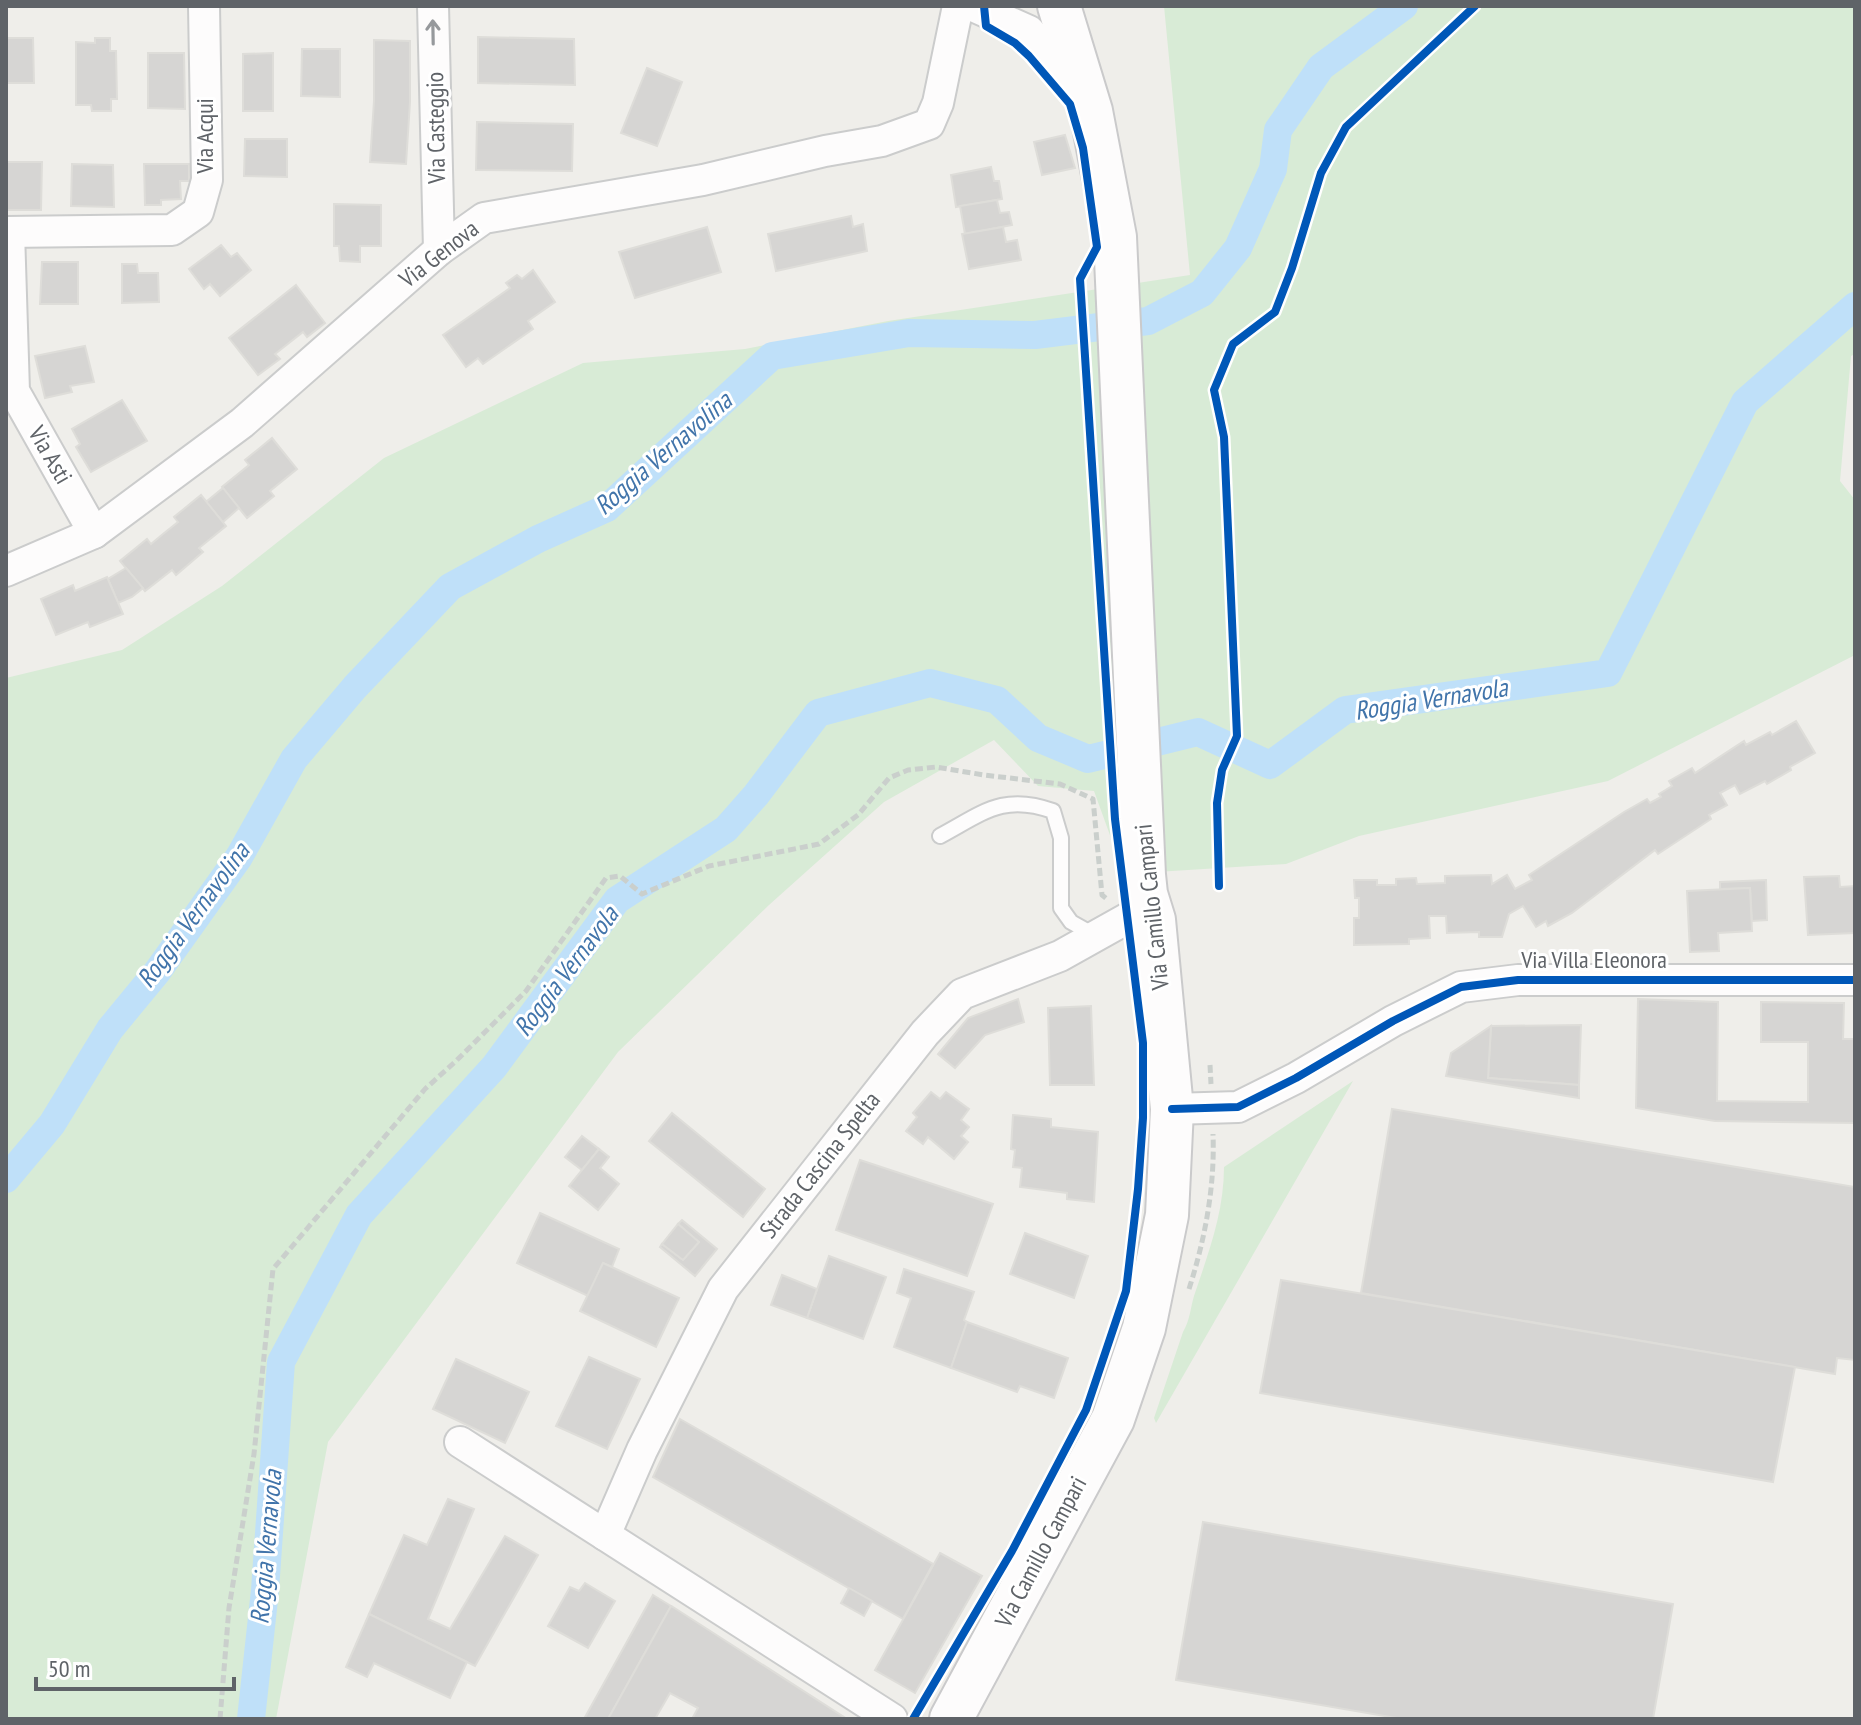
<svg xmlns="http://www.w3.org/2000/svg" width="1861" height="1725" font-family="'PT Sans Narrow',sans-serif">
  <rect width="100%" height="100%" fill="#efeeea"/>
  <!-- green -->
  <g fill="#d8ebd6">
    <path d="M1164,6H1855V354L1851,356L1840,481L1855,500V655L1608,781L1359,836L1286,864L1124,874L1094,791L1038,786L994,740L884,802L769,905L618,1052L328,1442L276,1719H6V678L122,650L222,586L384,458L583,363L745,349L888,321L1190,275Z"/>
    <path d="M1353,1081L1156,1423L1154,1418L1183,1332C1190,1320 1190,1310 1194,1296C1208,1254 1224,1213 1224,1167Z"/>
  </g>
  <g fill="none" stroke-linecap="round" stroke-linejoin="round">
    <!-- canal -->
    <g stroke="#bfe0f9" stroke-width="28">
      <path d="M6,1179L52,1124L110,1029L157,972L239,857L294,759L355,687L450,587L538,539L607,508L772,356L909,333L1035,335L1148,321L1202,293L1238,248L1273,169L1278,130L1321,67L1404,6"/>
      <path d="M251,1719L265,1590L281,1362L359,1215L494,1067L617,900L726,829L756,795L818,713L930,683L997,700L1038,738L1088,759L1198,732L1270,765L1345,710L1608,673L1745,402L1855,306"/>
    </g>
  </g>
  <!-- building -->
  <g fill="#d6d5d3" stroke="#deddd9" stroke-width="2">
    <path d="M478,37L574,39L575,85L478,83Z"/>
    <path d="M6,38H33L34,83H6Z"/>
    <path d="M95,38H110V51H116L117,99H111V111H92L91,105H76V42L95,43Z"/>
    <path d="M374,40L410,41V102L406,164L370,162L374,101Z"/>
    <path d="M302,49H340V97L301,96Z"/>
    <path d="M148,53H184L185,109L148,108Z"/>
    <path d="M273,53V111H243V54Z"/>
    <path d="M647,68L682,82L657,146L621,133Z"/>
    <path d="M477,122L573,124L572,171L476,170Z"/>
    <path d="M1065,135L1075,168L1042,175L1034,142Z"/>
    <path d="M245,139H287V177L244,176Z"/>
    <path d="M6,162H42L41,210H6Z"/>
    <path d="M72,164L113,165L114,207L71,206Z"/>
    <path d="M144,164H189V181H180L181,199L161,200V205H145Z"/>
    <path d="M991,167L994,181H999L1002,199L956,207L951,175Z"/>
    <path d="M997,200L1000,213L1009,212L1012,225L965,234L960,206Z"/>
    <path d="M334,204L381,205V246H360V262L340,261L339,246H334Z"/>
    <path d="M851,216L853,227L863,224L867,251L776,271L768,234Z"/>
    <path d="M707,227L721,272L635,298L619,252Z"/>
    <path d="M1003,227L1006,242L1017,240L1021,260L969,269L962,234Z"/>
    <path d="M221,245L231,257L237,253L251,270L220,296L210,284L204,289L189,269Z"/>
    <path d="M42,262H78V304H40Z"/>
    <path d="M122,264H137L138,273H158L159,302L122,303Z"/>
    <path d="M533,270L555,302L528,321L533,329L483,364L478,358L466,367L443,335L510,288L506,283L517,275L522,279Z"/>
    <path d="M296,285L325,323L307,337L303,332L275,354L280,359L258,375L229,338Z"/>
    <path d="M85,346L94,382L70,386L72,392L45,398L35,356Z"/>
    <path d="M122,400L147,441L91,472L76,447L80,444L72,429Z"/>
    <path d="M272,438L297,469L270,491L274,496L247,518L222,487L249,465L245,460Z"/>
    <path d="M223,488L239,508L223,522L206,502Z"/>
    <path d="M201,495L226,526L199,548L203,552L176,575L172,570L145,591L120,561L147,539L151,544L163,534L178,522L174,517Z"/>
    <path d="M126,568L143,588L132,597L118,603L108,579Z"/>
    <path d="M107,577L123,614L90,627L88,622L56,635L41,599L73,585L75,591Z"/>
    <path d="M1796,721L1815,753L1790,767L1791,770L1767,784L1765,781L1740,794L1735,785L1720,793L1727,805L1709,815L1711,819L1658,854L1655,850L1572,913L1548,926L1546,921L1536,927L1523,906L1509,914L1502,937H1479V932L1447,933L1446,916H1429L1430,938L1409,939V944L1354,945V918H1359V898H1355L1354,880H1377V885H1396V879L1416,878L1417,884L1445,883V876L1491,875L1492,884L1507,875L1515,889L1532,880L1529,875L1624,812L1647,799L1650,803L1661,797L1659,794L1672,786L1669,781L1692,768L1695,773L1744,741L1746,745L1770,732L1772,735Z"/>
    <path d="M1839,876L1840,887L1855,886V933L1808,935L1804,877Z"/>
    <path d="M1766,880L1767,920L1752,921L1750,888L1720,889V882Z"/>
    <path d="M1750,888L1752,931L1718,933L1719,951L1690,952L1687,891Z"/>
    <path d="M1018,999L1024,1022L985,1035L955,1068L938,1054L968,1018Z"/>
    <path d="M1638,999L1718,1002L1717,1101L1808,1102V1042H1761V1002L1844,1003L1843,1039H1855V1123L1715,1121L1636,1108Z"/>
    <path d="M1091,1006L1094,1085H1050L1048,1008Z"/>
    <path d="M1581,1025L1579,1085L1488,1078L1491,1026Z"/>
    <path d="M1491,1026L1488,1078L1579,1085V1098L1446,1076L1451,1053Z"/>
    <path d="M931,1092L940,1099L946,1092L969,1109L961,1120L969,1127L961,1136L968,1142L954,1159L928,1137L923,1144L906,1131L917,1117L913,1113Z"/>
    <path d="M1392,1109L1855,1187V1360L1837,1358L1835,1374L1361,1293Z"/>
    <path d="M672,1113L765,1189L743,1217L649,1141Z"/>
    <path d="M1013,1115L1051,1119V1127L1098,1132L1094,1202L1067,1199V1193L1020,1187L1022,1168L1013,1167L1015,1150L1011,1149Z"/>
    <path d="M582,1136L599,1149L582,1170L565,1157Z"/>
    <path d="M599,1149L609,1157L600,1168L619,1184L598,1210L569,1186Z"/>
    <path d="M860,1160L993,1204L967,1276L836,1230Z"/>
    <path d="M540,1213L619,1249L612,1267L603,1263L588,1296L517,1263Z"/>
    <path d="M682,1220L717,1249L695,1276L660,1247L662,1244L683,1260L699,1242L678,1224Z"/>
    <path d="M678,1224L699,1242L683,1260L662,1244Z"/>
    <path d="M1025,1233L1088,1256L1074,1298L1010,1274Z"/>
    <path d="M829,1256L886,1277L863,1339L807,1318Z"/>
    <path d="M603,1263L679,1298L656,1347L580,1311Z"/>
    <path d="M904,1269L974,1292L964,1320L967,1322L951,1368L894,1347L911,1298L897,1293Z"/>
    <path d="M782,1275L817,1289L807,1318L771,1305Z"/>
    <path d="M1281,1280L1795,1367L1773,1482L1260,1393Z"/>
    <path d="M967,1322L1068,1358L1054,1398L1020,1386L1017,1392L951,1368Z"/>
    <path d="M589,1357L640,1379L607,1449L556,1426Z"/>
    <path d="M456,1359L529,1392L505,1443L433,1409Z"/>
    <path d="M680,1419L933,1564L903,1619L653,1477Z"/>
    <path d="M448,1499L474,1509L428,1619L450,1629L505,1536L538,1555L475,1666L369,1614L404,1535L427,1545Z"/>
    <path d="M1203,1522L1673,1604L1653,1719H1402L1176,1680Z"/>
    <path d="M940,1553L982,1576L915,1693L875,1670Z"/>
    <path d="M585,1583L615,1601L588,1648L548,1626L570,1587L579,1591Z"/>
    <path d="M849,1588L872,1601L864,1616L841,1603Z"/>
    <path d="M653,1595L671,1606L608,1719H584Z"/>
    <path d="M671,1606L673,1607L847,1719H692L698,1708L670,1693L655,1719H608Z"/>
    <path d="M369,1614L467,1662L450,1698L374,1663L367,1677L346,1667Z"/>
  </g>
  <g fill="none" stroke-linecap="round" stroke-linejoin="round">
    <!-- lane casing -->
    <g stroke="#cbcccc" stroke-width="18">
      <path id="lane" d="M940,836C983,813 1003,793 1053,811L1061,838V908L1071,922L1096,936"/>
    </g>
    <!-- street casing -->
    <g stroke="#cbcccc" stroke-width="34">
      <g id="street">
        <path d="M433,6L439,250"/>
        <path d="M973,6L1029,31L1063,69L1077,90"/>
        <path d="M6,232L172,230L198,212L207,180L204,6"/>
        <path d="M9,232L14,391L94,533"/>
        <path d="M6,571L94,533L242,423L439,250L484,218L703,180L825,151L882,141L929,124L938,103L958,6"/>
        <path d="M1172,1109L1238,1107L1296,1078L1393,1021L1461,987L1518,980H1855"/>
        <path d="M460,1442L892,1719"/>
        <path d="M605,1535L642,1450L723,1289L925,1033L962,994L1060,956L1128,918L1154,920"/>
      </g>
    </g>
    <!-- secondary casing -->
    <g stroke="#cacacb" stroke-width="46">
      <path id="secondary" d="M951,1719L1113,1419L1144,1328L1167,1215L1172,1109L1154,920L1146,894L1144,875L1115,237L1091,111L1059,6"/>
    </g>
    <!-- path -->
    <g stroke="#cacfcc" stroke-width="5" stroke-dasharray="8 4" stroke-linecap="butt">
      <path d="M1210,1065L1211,1084"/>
      <path d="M1189,1289C1205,1239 1215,1187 1213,1134"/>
      <path d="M220,1719L229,1608L254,1454L273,1269L425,1089L456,1061L526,991L606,878L620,876L642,894L709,866L819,844L858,815L889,778L908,770L936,767L984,775L1060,784L1093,799L1102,895L1108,900"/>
    </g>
    <!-- lane -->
    <use href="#lane" stroke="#fdfcfc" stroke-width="14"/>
    <!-- street -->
    <use href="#street" stroke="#fdfcfc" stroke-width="30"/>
    <!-- secondary -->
    <use href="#secondary" stroke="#fdfcfc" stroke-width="42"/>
    <!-- cycleway casing -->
    <g stroke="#fff" stroke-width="13">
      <g id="cycleway">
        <path d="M1219,886L1217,803L1222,770L1237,736L1224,437L1214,390L1233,344L1275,312L1292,268L1321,173L1346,127L1475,6"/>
        <path d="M1172,1109L1238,1107L1296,1078L1393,1021L1461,987L1518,980H1855"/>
        <path d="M913,1719L1012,1551L1086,1410L1126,1291L1138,1189L1143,1118V1043L1115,819L1080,279L1097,247L1083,148L1070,104L1029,56L1015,43L986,26L984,6"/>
      </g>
    </g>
    <!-- cycleway -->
    <use href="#cycleway" stroke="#0057b8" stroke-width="8"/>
  </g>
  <!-- one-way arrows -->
  <defs><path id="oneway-shaft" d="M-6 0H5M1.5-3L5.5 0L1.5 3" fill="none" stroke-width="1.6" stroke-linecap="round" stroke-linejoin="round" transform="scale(2)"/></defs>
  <use stroke="#96999c" href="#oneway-shaft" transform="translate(433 32) rotate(-91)"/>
  <g text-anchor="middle" stroke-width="6" stroke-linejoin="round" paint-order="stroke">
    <!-- street labels -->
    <g font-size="24" fill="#5f6368" stroke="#fff">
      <text transform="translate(436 128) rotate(-91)" y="8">Via Casteggio</text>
      <text transform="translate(205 136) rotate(-90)" y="8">Via Acqui</text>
      <text transform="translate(439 254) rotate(-38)" y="8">Via Genova</text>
      <text transform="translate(50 455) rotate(60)" y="8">Via Asti</text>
      <text transform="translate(1152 907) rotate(-96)" y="8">Via Camillo Campari</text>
      <text x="1594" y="968">Via Villa Eleonora</text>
      <text transform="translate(820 1165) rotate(-52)" y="8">Strada Cascina Spelta</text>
      <text transform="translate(1041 1552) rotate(-62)" y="8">Via Camillo Campari</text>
    </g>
    <!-- water labels -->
    <g font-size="26" font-style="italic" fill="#4174aa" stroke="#fff">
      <text transform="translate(663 453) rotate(-41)" y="9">Roggia Vernavolina</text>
      <text transform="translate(1431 699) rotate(-9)" y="9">Roggia Vernavola</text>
      <text transform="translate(193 915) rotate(-54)" y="9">Roggia Vernavolina</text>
      <text transform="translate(566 971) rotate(-53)" y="9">Roggia Vernavola</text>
      <text transform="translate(266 1547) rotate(-85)" y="9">Roggia Vernavola</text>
    </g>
  </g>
  <!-- border -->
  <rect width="1861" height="1725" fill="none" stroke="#5f6368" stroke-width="16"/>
  <!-- scale -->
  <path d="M36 1677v12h198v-12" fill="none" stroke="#5f6368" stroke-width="4"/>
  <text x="48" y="1677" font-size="24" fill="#5f6368" stroke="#ffffff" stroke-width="6" paint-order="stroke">50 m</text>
</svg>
